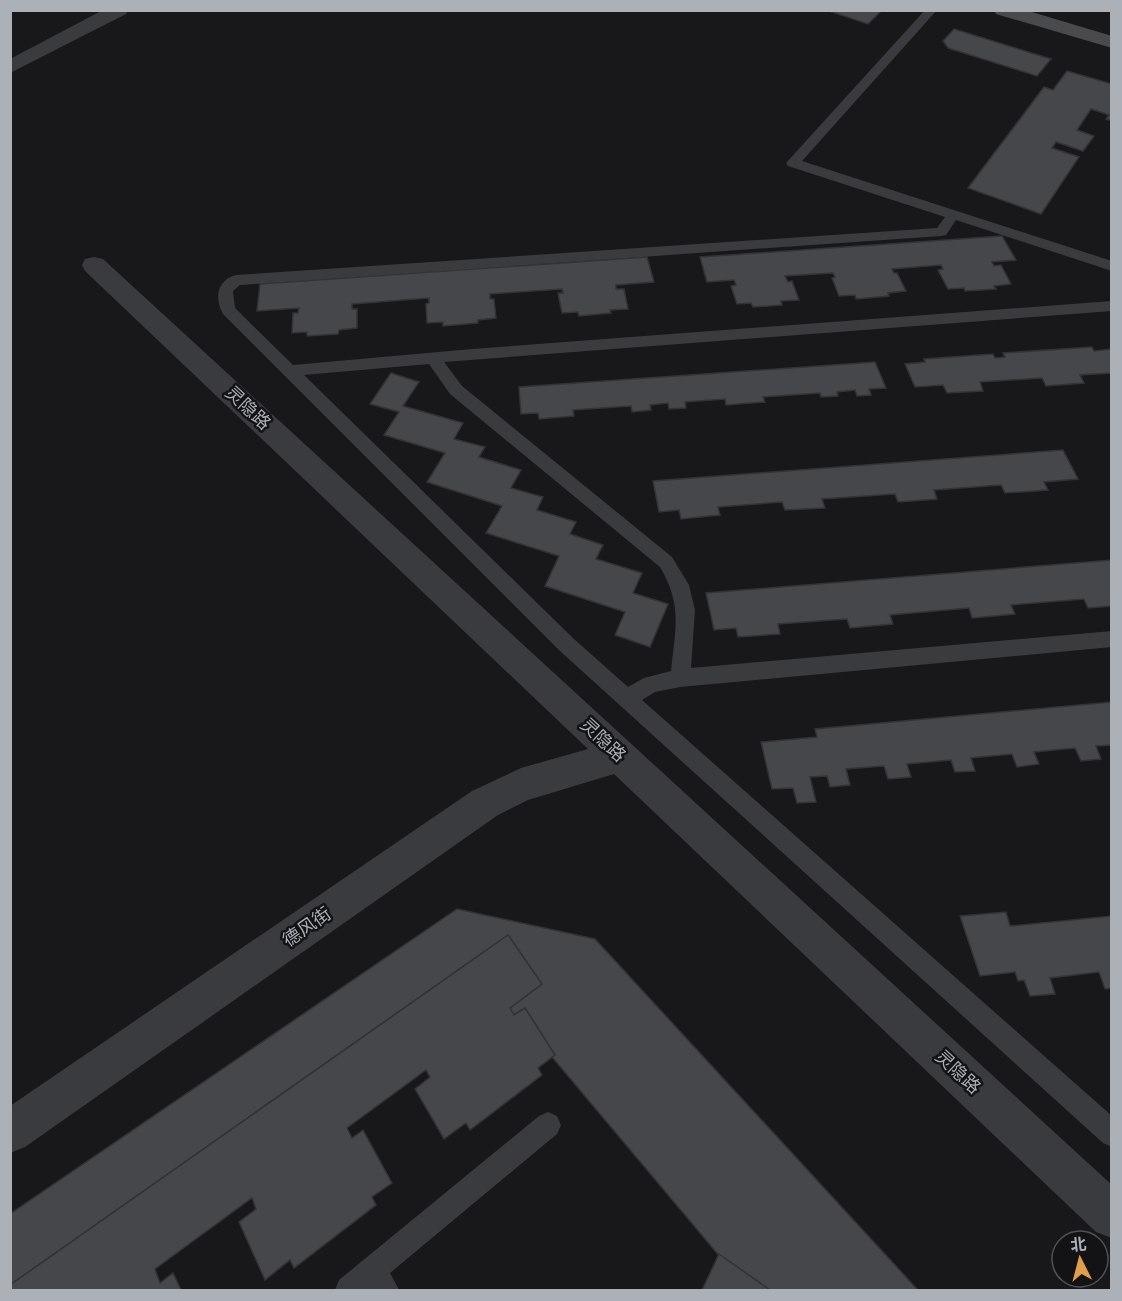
<svg xmlns="http://www.w3.org/2000/svg" width="1122" height="1301" font-family="'Archivo Narrow','Noto Sans SC',sans-serif">
  <rect width="100%" height="100%" fill="#18181a"/>
  <!-- building -->
  <g fill="#45474a" stroke="#323336" stroke-width="1.5">
    <path d="M826,10H882L868,24Z"/>
    <path d="M954,29L1051,59L1037,76L948,48L943,41Z"/>
    <path d="M1067,71L1112,84V121L1106,119L1109,115L1091,109L1077,130L1094,136L1083,151L1056,142L1052,148L1079,157L1041,214L968,188L1044,87L1053,90Z"/>
    <path d="M1002,236L1016,260L992,262L994,266L1001,265L1011,284L994,286L996,289L965,291L964,288L948,289L938,270L943,269L941,265L892,269L894,273H897L906,291L888,293L889,296L856,299L855,295L839,296L832,278L835,277L833,273L785,276L788,282L792,281L799,300L781,301L782,305L753,307L751,303L737,304L731,286L736,285L734,280L707,282L700,257Z"/>
    <path d="M647,257L654,282L616,285V289H624L628,309L610,310L611,313L579,316L578,312L562,313L558,293H563L562,289L490,294V299H494L496,318L478,320V323L443,326V322L427,323L426,304L429,303V298L352,304V309H357V328L339,330L338,334L307,336V332L292,333L293,313H298L299,308L257,311L260,284Z"/>
    <path d="M1092,347L1094,351L1112,349V373L1080,375L1084,383L1046,386L1042,378L980,382L983,391L947,393L943,385L915,387L905,364L925,362L924,359L993,354L995,358L1005,357L1003,353Z"/>
    <path d="M875,362L886,388L869,389L871,395L857,396L855,390L837,392L838,396L821,397L820,393L763,397L765,402L726,405L725,399L685,402L686,408L669,409L668,403L650,405L651,410L632,412L631,406L573,410L574,416L539,419L538,413L521,414L519,387Z"/>
    <path d="M391,373L419,382L403,406L463,423L454,439L485,447L479,457L521,470L511,488L543,497L537,510L576,522L570,534L603,545L596,559L642,573L633,593L668,604L650,647L615,635L625,612L545,586L559,556L486,533L502,506L427,482L445,453L384,435L399,412L370,404Z"/>
    <path d="M1063,450L1078,479L1044,482L1048,490L1005,493L1001,485L934,490L937,499L898,502L895,494L822,499L825,508L785,510L782,502L718,507L720,515L681,519L679,510L659,512L653,481Z"/>
    <path d="M1112,560V606L1088,608L1084,599L1011,605L1015,614L972,618L969,608L890,615L893,624L850,628L847,619L778,624L780,634L738,637L736,628L714,630L706,593Z"/>
    <path d="M1112,702V745L1096,746L1101,759L1081,761L1075,748L1034,752L1039,764L1017,767L1012,754L971,758L975,771L955,772L951,760L907,764L911,777L888,779L884,766L846,769L850,785L830,787L827,776L810,777L816,802L797,803L793,788L772,789L761,742L817,737L815,729Z"/>
    <path d="M457,909L595,939L918,1290H748L552,1057L555,1055L525,1008L514,1015L510,1008L542,984L508,935L10,1285V1214Z"/>
    <path d="M1006,912L1010,926L1112,916V988L1105,989L1099,972L1050,978L1055,994L1030,996L1024,980L1018,981L1015,972L980,976L960,916Z"/>
    <path d="M508,935L542,984L510,1008L514,1015L525,1008L555,1055L538,1068L542,1075L470,1130L466,1123L444,1139L415,1089L430,1077L426,1070L347,1128L352,1138L363,1130L392,1183L372,1197L376,1205L294,1268L290,1260L265,1280L239,1222L256,1209L252,1198L155,1269L160,1283L173,1273L181,1290H10V1285Z"/>
    <path d="M719,1254L770,1290H702Z"/>
  </g>
  <g fill="none" stroke-linecap="round" stroke-linejoin="round">
    <!-- lane -->
    <g fill="#3a3b3f" fill-rule="evenodd">
      <path d="M925,10H937L802,161L1112,261V271L956,220L946,235L941,236L240,285L233,291L235,308L293,365L472,349L1112,301V311L444,362L462,386L672,557L689,585L695,610L691,668L1112,631V647L680,687L655,692L642,700L1112,1116V1147L1103,1143L560,651L223,314C214,298 217,280 236,275L937,228L945,217L788,166L786,163ZM429,364L450,394L660,567C683,606 675,629 671,671L644,678L628,687L574,639L304,375Z"/>
      <path d="M548,1112L557,1116L561,1125L557,1134L390,1273L399,1290H335L339,1280L539,1116Z"/>
    </g>
    <!-- street -->
    <g fill="#3a3b3f" fill-rule="evenodd">
      <path d="M103,10H128L126,14L10,73V59Z"/>
      <path d="M94,257L103,259L1112,1185V1238L1096,1232L614,774L528,800L498,815L25,1147L10,1153V1106L472,791L521,768L588,749L85,271L82,265L85,259Z"/>
    </g>
    <!-- secondary -->
    <path fill="#484a4e" fill-rule="evenodd" d="M994,10H1025L1112,36V48L996,14Z"/>
  </g>
  <g text-anchor="middle" stroke-width="5" stroke-linejoin="round" paint-order="stroke">
    <!-- street labels -->
    <g font-size="18" fill="#acb1b8" stroke="#131315">
      <text transform="translate(248 408) rotate(43)" y="6">灵隐路</text>
      <text transform="translate(603 740) rotate(43)" y="6">灵隐路</text>
      <text transform="translate(307 927) rotate(-35)" y="6">德风街</text>
      <text transform="translate(958 1072) rotate(43)" y="6">灵隐路</text>
    </g>
  </g>
  <!-- border -->
  <rect width="1122" height="1301" fill="none" stroke="#acb1b8" stroke-width="24"/>
  <!-- north arrow -->
  <g transform="translate(1080 1259) rotate(354)"><circle r="28" fill="#131315" stroke="#505256" stroke-width="1.5"/>
  <path d="M0-4.5L10 22L0 15L-10 22Z" fill="#e09f4a"/>
  <text y="-9" font-size="16" font-weight="bold" text-anchor="middle" fill="#acb1b8">北</text>
  </g>
</svg>
